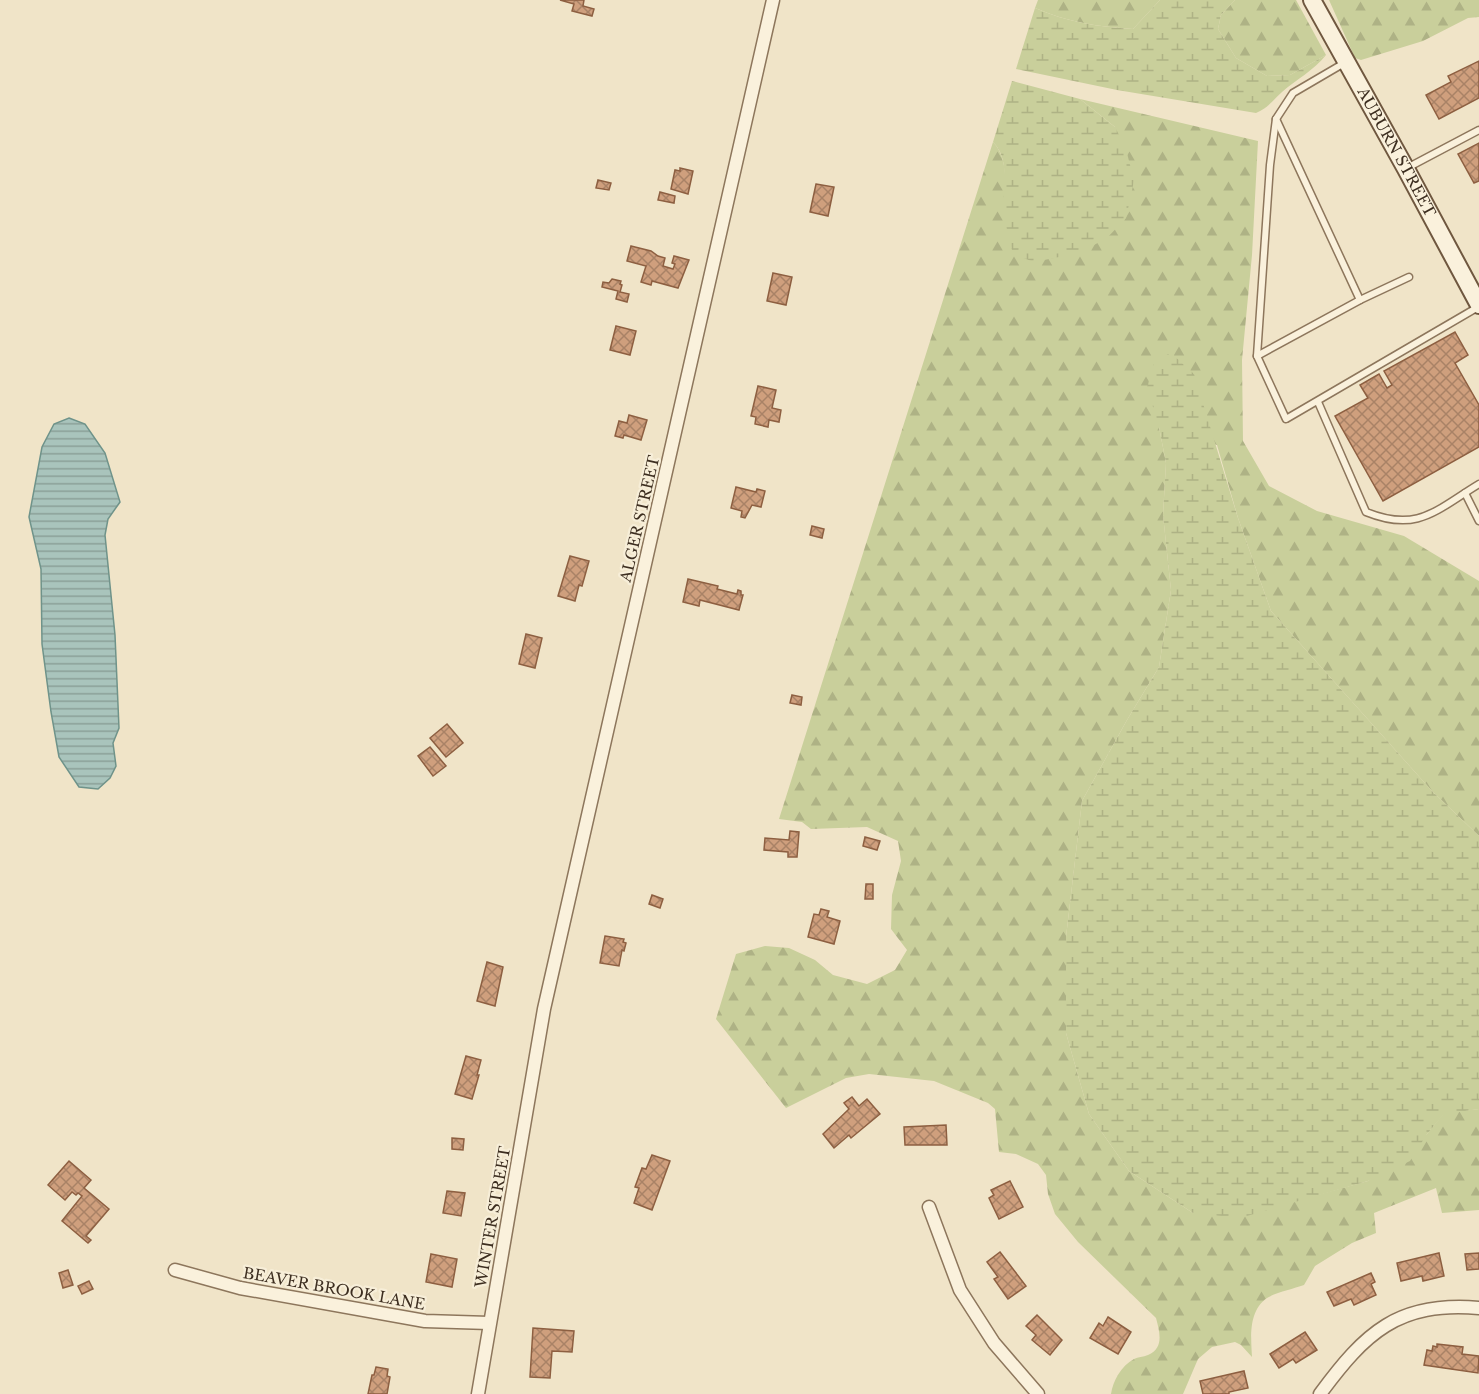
<svg xmlns="http://www.w3.org/2000/svg" width="1479" height="1394" font-family="'Libre Baskerville',serif">
  <defs>
    <pattern id="forest-firs" width="22" height="20" patternUnits="userSpaceOnUse" patternTransform="scale(1.5)"><rect width="22" height="20" fill="#c9cf9b"/><path d="M5 1l3.5 6h-7zM16 11l3.5 6h-7z" fill="#aeb285"/></pattern>
    <pattern id="wetland-marsh" width="20" height="14" patternUnits="userSpaceOnUse" patternTransform="scale(1.5)"><rect width="20" height="14" fill="#c9cf9b"/><path d="M1 5h8M5 5V1M11 12h8M15 12V8" fill="none" stroke="#aeb285"/></pattern>
    <pattern id="water-rules" width="6" height="5" patternUnits="userSpaceOnUse" patternTransform="scale(1.5)"><rect width="6" height="5" fill="#a9c4bc"/><path d="M0 2.5h6" fill="none" stroke="#8ba098"/></pattern>
    <pattern id="building-cross-hatch" width="8" height="8" patternUnits="userSpaceOnUse" patternTransform="scale(1.5)"><rect width="8" height="8" fill="#cf9f7d"/><path d="M0 0l8 8M0 8l8-8" fill="none" stroke="#a98266"/></pattern>
  </defs>
  <rect width="100%" height="100%" fill="#f0e4c8"/>
  <!-- forest -->
  <g fill="url(#forest-firs)">
    <path d="M1038,0H1160L1133,29C1099,27 1067,22 1035,8Z"/>
    <path d="M1235,0H1296L1326,55L1290,75L1267,76L1236,58L1218,29L1221,15Z"/>
    <path d="M1329,0H1479V17L1468,18L1423,41L1361,60L1355,58Z"/>
    <path d="M1080,99L1258,141L1252,255L1242,360L1243,441L1269,486L1317,511L1404,536L1479,581V836L1432,791L1271,611L1238,518L1217,445L1159,427L1166,463L1163,515L1171,590L1159,667L1127,720L1082,801L1066,937V1033L1089,1114L1129,1171L1193,1213L1310,1197L1368,1181L1427,1134L1444,1113L1479,1109V1210L1442,1213L1436,1188L1374,1213L1376,1233L1352,1243L1315,1266L1304,1285C1293,1289 1277,1292 1267,1298C1248,1311 1251,1338 1252,1357L1241,1345L1235,1342L1212,1347L1198,1359L1183,1394H1111C1113,1381 1121,1366 1134,1359C1138,1357 1143,1357 1148,1355C1164,1348 1160,1333 1156,1318L1078,1242L1055,1214L1048,1194L1046,1175L1038,1164L1016,1154L999,1152L995,1109L988,1103L934,1081L869,1074L846,1078L786,1108L716,1019L736,954L765,946L789,948L815,960L833,975L867,984L895,970L907,950L891,929L892,895L901,861L898,841L867,827L811,829L802,822L779,819L993,142C1010,159 1005,193 1004,215L1115,127Z"/>
  </g>
  <!-- wetland -->
  <g fill="url(#wetland-marsh)">
    <path d="M1160,0H1235L1221,15L1218,29L1236,58L1267,76L1290,75L1326,55C1313,71 1297,79 1282,92C1273,100 1267,109 1256,113L1117,90L1016,69L1035,8C1067,22 1099,27 1133,29Z"/>
    <path d="M1012,81L1080,99L1115,127L1126,149L1134,181L1126,218L1107,238L1079,253L1034,262L1013,254C1010,241 1006,229 1004,216C1001,192 1012,161 993,142Z"/>
    <path d="M1171,353L1194,374L1238,518L1271,611L1432,791L1479,836V1109L1444,1114L1427,1134L1410,1161L1368,1181L1240,1218L1193,1213L1129,1171L1089,1114L1066,1033V937L1082,801L1127,720L1159,667L1171,590L1163,515L1166,463L1159,427L1147,387L1155,360Z"/>
  </g>
  <!-- water -->
  <path fill="url(#water-rules)" stroke="#6f938a" stroke-width="1.5" d="M69,418L85,424L105,453L120,502L108,519L105,535L115,635L119,728L113,743L116,766L110,778L98,789L79,787L59,757L51,712L42,644L41,569L29,517L42,447L54,424Z"/>
  <!-- building -->
  <g fill="url(#building-cross-hatch)" stroke="#8d5f41" stroke-width="1.5">
    <path d="M560,0H584L583,6L594,9L592,16L572,11L574,4Z"/>
    <path d="M1479,61V98L1439,119L1426,95L1451,82L1448,76Z"/>
    <path d="M1479,143V181L1474,183L1458,154Z"/>
    <path d="M680,168L693,171L688,194L671,189L675,170L680,171Z"/>
    <path d="M598,180L611,183L609,190L596,188Z"/>
    <path d="M816,184L834,187L828,216L810,212Z"/>
    <path d="M660,192L675,196L674,203L658,200Z"/>
    <path d="M631,246L651,251L658,256L665,258L663,266L673,269L675,264L672,263L674,256L689,260L678,288L652,281L651,285L641,282L646,266L627,261Z"/>
    <path d="M773,273L792,277L786,305L767,301Z"/>
    <path d="M612,279L621,281L620,284L622,285L620,292L629,294L627,302L616,299L618,291L602,287L603,282L609,283Z"/>
    <path d="M616,326L636,331L630,355L610,350Z"/>
    <path d="M1455,332L1468,355L1455,363L1479,405V447L1383,501L1335,416L1368,398L1360,385L1379,374L1387,388L1392,385L1384,371Z"/>
    <path d="M758,386L776,390L772,408L781,410L779,422L769,420L768,427L755,424L756,417L751,416Z"/>
    <path d="M629,415L647,420L641,440L624,435L623,438L615,436L619,421L627,423Z"/>
    <path d="M736,487L756,492L757,489L765,491L761,507L752,505L745,518L741,517L742,511L731,508Z"/>
    <path d="M812,526L824,529L822,538L810,535Z"/>
    <path d="M570,556L589,561L582,586L579,585L575,601L558,596Z"/>
    <path d="M688,579L718,586L717,589L737,594L738,590L741,591V595H743L739,610L700,600L699,606L683,602Z"/>
    <path d="M526,634L542,638L535,668L519,664Z"/>
    <path d="M792,695L802,697L801,705L790,703Z"/>
    <path d="M447,724L463,743L446,757L430,738Z"/>
    <path d="M430,747L446,766L433,776L418,756Z"/>
    <path d="M790,831L799,832L797,857H788V852L764,850L765,838L789,840Z"/>
    <path d="M865,837L880,841L877,850L863,846Z"/>
    <path d="M866,884H873V899H865Z"/>
    <path d="M652,895L663,899L660,908L649,904Z"/>
    <path d="M821,909L829,911L827,917L840,921L834,944L808,937L814,914L819,915Z"/>
    <path d="M605,936L624,939L623,942L626,943L624,951L622,950L619,966L600,963Z"/>
    <path d="M487,962L503,967L495,1006L477,1001Z"/>
    <path d="M466,1056L481,1060L477,1075H479L472,1099L455,1094Z"/>
    <path d="M852,1097L859,1106L867,1099L880,1114L851,1138L849,1135L834,1148L823,1134L849,1109L844,1103Z"/>
    <path d="M946,1125L947,1145H905L904,1127Z"/>
    <path d="M452,1138L464,1139L463,1150L452,1149Z"/>
    <path d="M652,1155L670,1161L652,1210L634,1203L639,1188L635,1187L642,1168L646,1169Z"/>
    <path d="M69,1161L91,1180L84,1188L109,1209L86,1236L91,1240L88,1243L62,1221L82,1196L78,1193L76,1195L72,1192L65,1200L48,1185Z"/>
    <path d="M1010,1181L1023,1207L999,1219L989,1198L994,1195L991,1190Z"/>
    <path d="M447,1191L465,1193L461,1216L443,1213Z"/>
    <path d="M1000,1252L1026,1286L1008,1299L994,1279L998,1277L987,1262Z"/>
    <path d="M1439,1253L1444,1276L1423,1281L1422,1276L1401,1281L1397,1263Z"/>
    <path d="M1479,1253V1269L1467,1270L1465,1254Z"/>
    <path d="M431,1254L457,1259L452,1287L426,1282Z"/>
    <path d="M68,1270L73,1285L63,1288L59,1273Z"/>
    <path d="M1371,1273L1375,1282L1371,1284L1376,1295L1354,1305L1351,1299L1334,1306L1327,1292Z"/>
    <path d="M89,1281L93,1289L82,1294L78,1286Z"/>
    <path d="M1037,1315L1062,1340L1050,1355L1032,1340L1036,1335L1026,1326Z"/>
    <path d="M1108,1317L1131,1332L1118,1354L1090,1338L1099,1323L1103,1326Z"/>
    <path d="M533,1328L574,1331L572,1352L552,1351L550,1378L530,1377Z"/>
    <path d="M1305,1332L1317,1350L1296,1363L1293,1359L1279,1368L1270,1354Z"/>
    <path d="M1437,1344L1463,1347L1462,1354L1479,1356L1478,1373L1424,1365L1427,1350L1432,1351L1433,1346L1437,1347Z"/>
    <path d="M376,1367L388,1369L387,1376L390,1377L387,1394H368L372,1375H374Z"/>
    <path d="M1244,1371L1248,1388L1229,1392V1394H1203L1200,1381Z"/>
  </g>
  <g fill="none" stroke-linecap="round" stroke-linejoin="round">
    <!-- service casing -->
    <g stroke="#8d765c" stroke-width="9">
      <g id="service">
        <path d="M1346,62L1293,93L1276,119L1270,165L1257,356L1286,419L1478,307"/>
        <path d="M1407,168L1479,130"/>
        <path d="M1360,300L1409,277"/>
        <path d="M1257,356L1360,300L1276,119"/>
        <path d="M1318,402L1366,512C1418,533 1436,510 1479,484"/>
        <path d="M1465,493L1479,521"/>
      </g>
    </g>
    <!-- minor casing -->
    <g stroke="#8d765c" stroke-width="15">
      <g id="minor">
        <path d="M929,1207L960,1290L994,1343L1038,1394"/>
        <path d="M175,1270L240,1288L425,1321L489,1323"/>
        <path d="M478,1394L544,1009L773,0"/>
        <path d="M1320,1394C1365,1333 1398,1301 1479,1308"/>
      </g>
    </g>
    <!-- secondary casing -->
    <g stroke="#6f573f" stroke-width="20">
      <g id="secondary">
        <path id="s1" d="M1312,0L1406,169L1479,305"/>
      </g>
    </g>
    <!-- service -->
    <use href="#service" stroke="#faf1dc" stroke-width="6"/>
    <!-- minor -->
    <use href="#minor" stroke="#faf1dc" stroke-width="12"/>
    <!-- secondary -->
    <use href="#secondary" stroke="#faf1dc" stroke-width="16"/>
  </g>
  <g text-anchor="middle" stroke-width="4.5" stroke-linejoin="round" paint-order="stroke">
    <!-- street labels -->
    <g font-size="15" fill="#3d2e20" stroke="#f7eed8">
      <text dy="5" stroke="none"><textPath href="#s1" startOffset="174">AUBURN STREET</textPath></text>
      <text transform="translate(640 519) rotate(-77)" y="5">ALGER STREET</text>
      <text transform="translate(493 1217) rotate(-80)" y="5">WINTER STREET</text>
      <text transform="translate(334 1289) rotate(10)" y="5">BEAVER BROOK LANE</text>
    </g>
  </g>
</svg>
